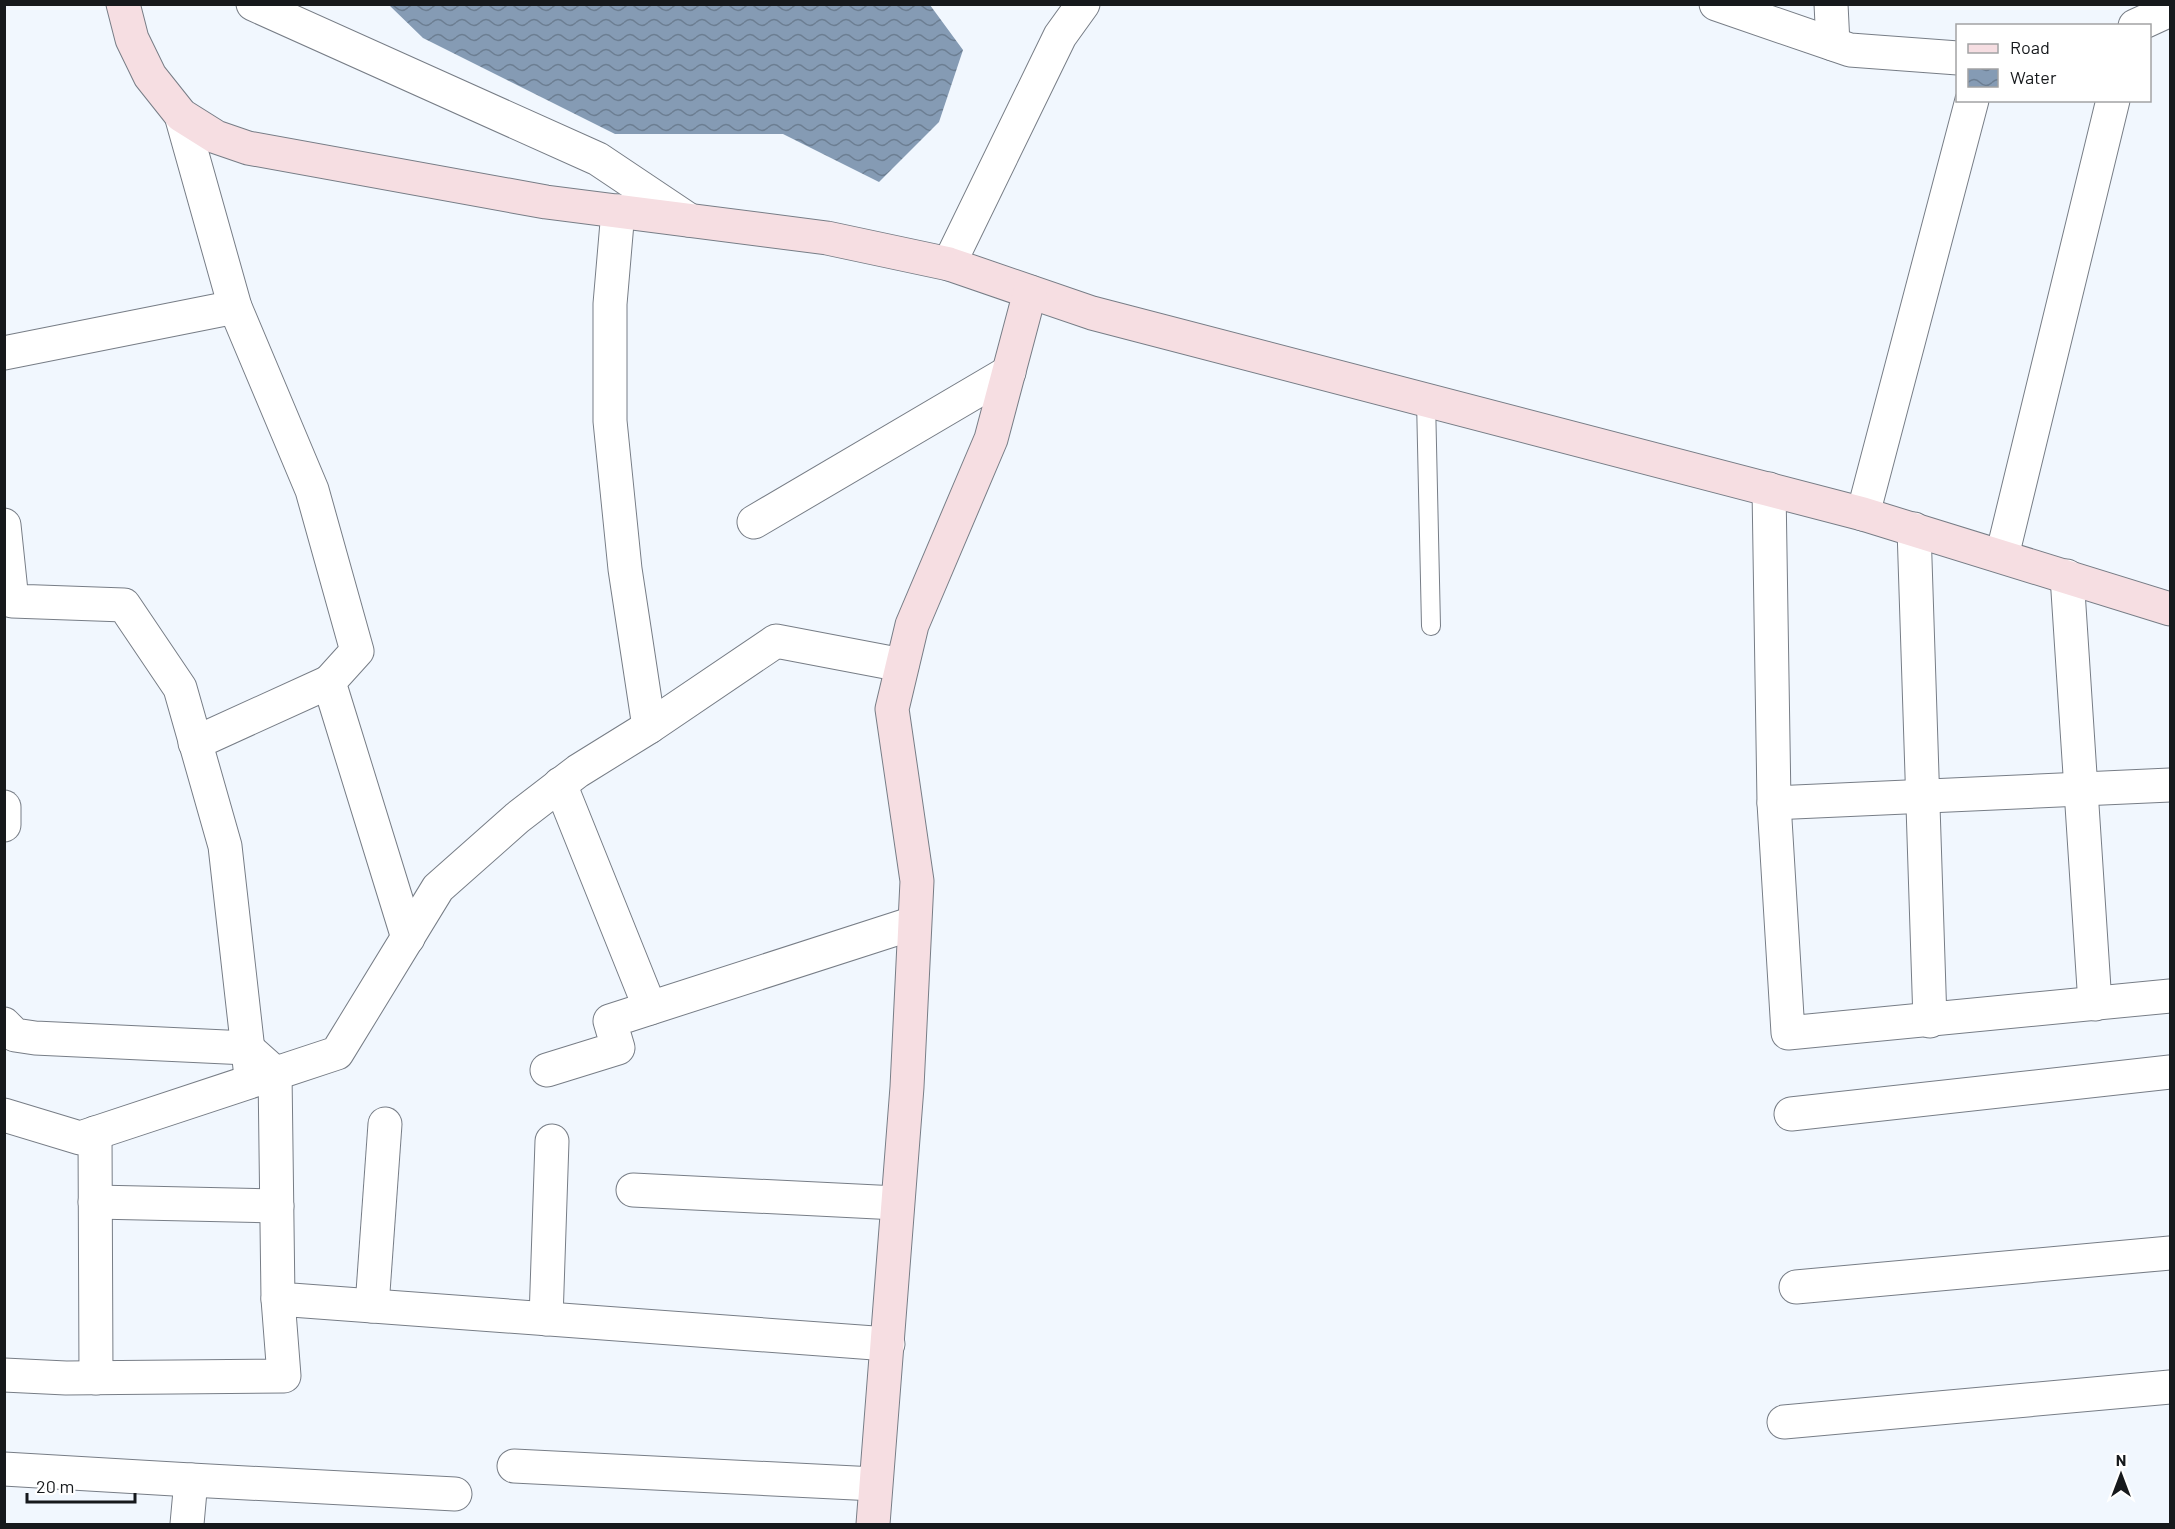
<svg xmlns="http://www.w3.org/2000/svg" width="2175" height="1529" font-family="Barlow,sans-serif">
  <defs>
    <pattern id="water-waves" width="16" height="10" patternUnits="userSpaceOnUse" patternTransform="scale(1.5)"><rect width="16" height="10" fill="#859bb4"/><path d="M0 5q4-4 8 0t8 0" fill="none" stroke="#6c7e92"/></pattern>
  </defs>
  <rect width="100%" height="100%" fill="#f1f7fe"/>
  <!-- water -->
  <path fill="url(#water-waves)" d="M389,5H930L963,50L939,122L879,182L783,134H615L423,38Z"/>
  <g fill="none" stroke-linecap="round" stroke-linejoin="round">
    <!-- lane casing -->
    <g stroke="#777d86" stroke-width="20">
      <path id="lane" d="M1426,400L1431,626"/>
    </g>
    <!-- street casing -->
    <g stroke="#777d86" stroke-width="35">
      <g id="street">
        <path d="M253,4L598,159L689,220"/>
        <path d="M1716,4L1850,50L1958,58"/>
        <path d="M1831,4L1833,44"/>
        <path d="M2135,26L2170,10"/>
        <path d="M181,115L235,307L312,490L357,651L329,682L408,938"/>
        <path d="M618,211L610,304V421L625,569L649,727"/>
        <path d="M949,264L1060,36L1083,4"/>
        <path d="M4,353L235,307"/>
        <path d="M1769,489L1774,803L1788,1033L2170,996"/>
        <path d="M1863,514L1972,100"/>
        <path d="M754,522L1009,372"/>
        <path d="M4,525L12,601L124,605L180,688L225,846L250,1068"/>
        <path d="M1914,529L1930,1021"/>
        <path d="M2002,556L2113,100"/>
        <path d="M2067,576L2095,1004"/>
        <path d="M195,743L329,682"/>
        <path d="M560,784L650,1008"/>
        <path d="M1774,803L2170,785"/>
        <path d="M4,807V825"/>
        <path d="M4,1024L15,1035L35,1038L247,1048L275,1073L278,1299L888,1344"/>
        <path d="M547,1070L618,1048L610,1021L914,923"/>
        <path d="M1791,1114L2170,1072"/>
        <path d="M4,1115L80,1138L337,1053L438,888L517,818L578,771L649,727L776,641L902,665"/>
        <path d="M95,1133L96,1378"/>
        <path d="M633,1190L897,1203"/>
        <path d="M95,1202L277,1206"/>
        <path d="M1796,1287L2170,1253"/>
        <path d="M372,1306L385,1124"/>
        <path d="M546,1319L552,1141"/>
        <path d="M4,1375L66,1378L284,1376L278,1299"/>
        <path d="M1784,1422L2170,1387"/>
        <path d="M514,1466L875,1484"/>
        <path d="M4,1469L191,1480L187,1524"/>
        <path d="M191,1480L455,1494"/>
      </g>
    </g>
    <!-- secondary casing -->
    <g stroke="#777d86" stroke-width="35">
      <g id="secondary">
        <path d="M123,4L132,39L150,76L181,115L216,137L248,148L546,202L827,238L949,264L1092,313L1863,514L2170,609"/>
        <path d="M873,1524L907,1087L917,881L892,709L912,625L991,439L1030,292"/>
      </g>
    </g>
    <!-- lane -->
    <use href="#lane" stroke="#fff" stroke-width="18"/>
    <!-- street -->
    <use href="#street" stroke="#fff" stroke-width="33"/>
    <!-- secondary -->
    <use href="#secondary" stroke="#f6dee2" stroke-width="33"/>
  </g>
  <!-- border -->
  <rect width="2175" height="1529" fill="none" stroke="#16191c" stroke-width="12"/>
  <!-- legend -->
  <rect x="1956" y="24" width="195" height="78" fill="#ffffff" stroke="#a2a3a4" stroke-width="1.5"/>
  <rect x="1968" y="44" width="30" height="9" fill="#f6dee2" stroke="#a2a3a4" stroke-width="1.5"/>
  <text x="2010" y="54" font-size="18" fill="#16191c">Road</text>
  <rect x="1968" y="69" width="30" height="18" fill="url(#water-waves)" stroke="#a2a3a4" stroke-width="1.5"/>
  <text x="2010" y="84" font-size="18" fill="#16191c">Water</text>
  <!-- north arrow -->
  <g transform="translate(2121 1475)" stroke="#ffffff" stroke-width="4.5" paint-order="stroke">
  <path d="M0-4.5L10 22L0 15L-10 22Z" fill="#16191c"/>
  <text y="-9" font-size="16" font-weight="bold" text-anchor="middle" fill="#16191c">N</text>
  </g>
  <!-- scale -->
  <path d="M27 1493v9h108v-9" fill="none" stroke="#16191c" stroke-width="3"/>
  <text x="36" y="1493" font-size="18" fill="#16191c" stroke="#ffffff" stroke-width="4.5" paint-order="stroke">20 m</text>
</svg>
